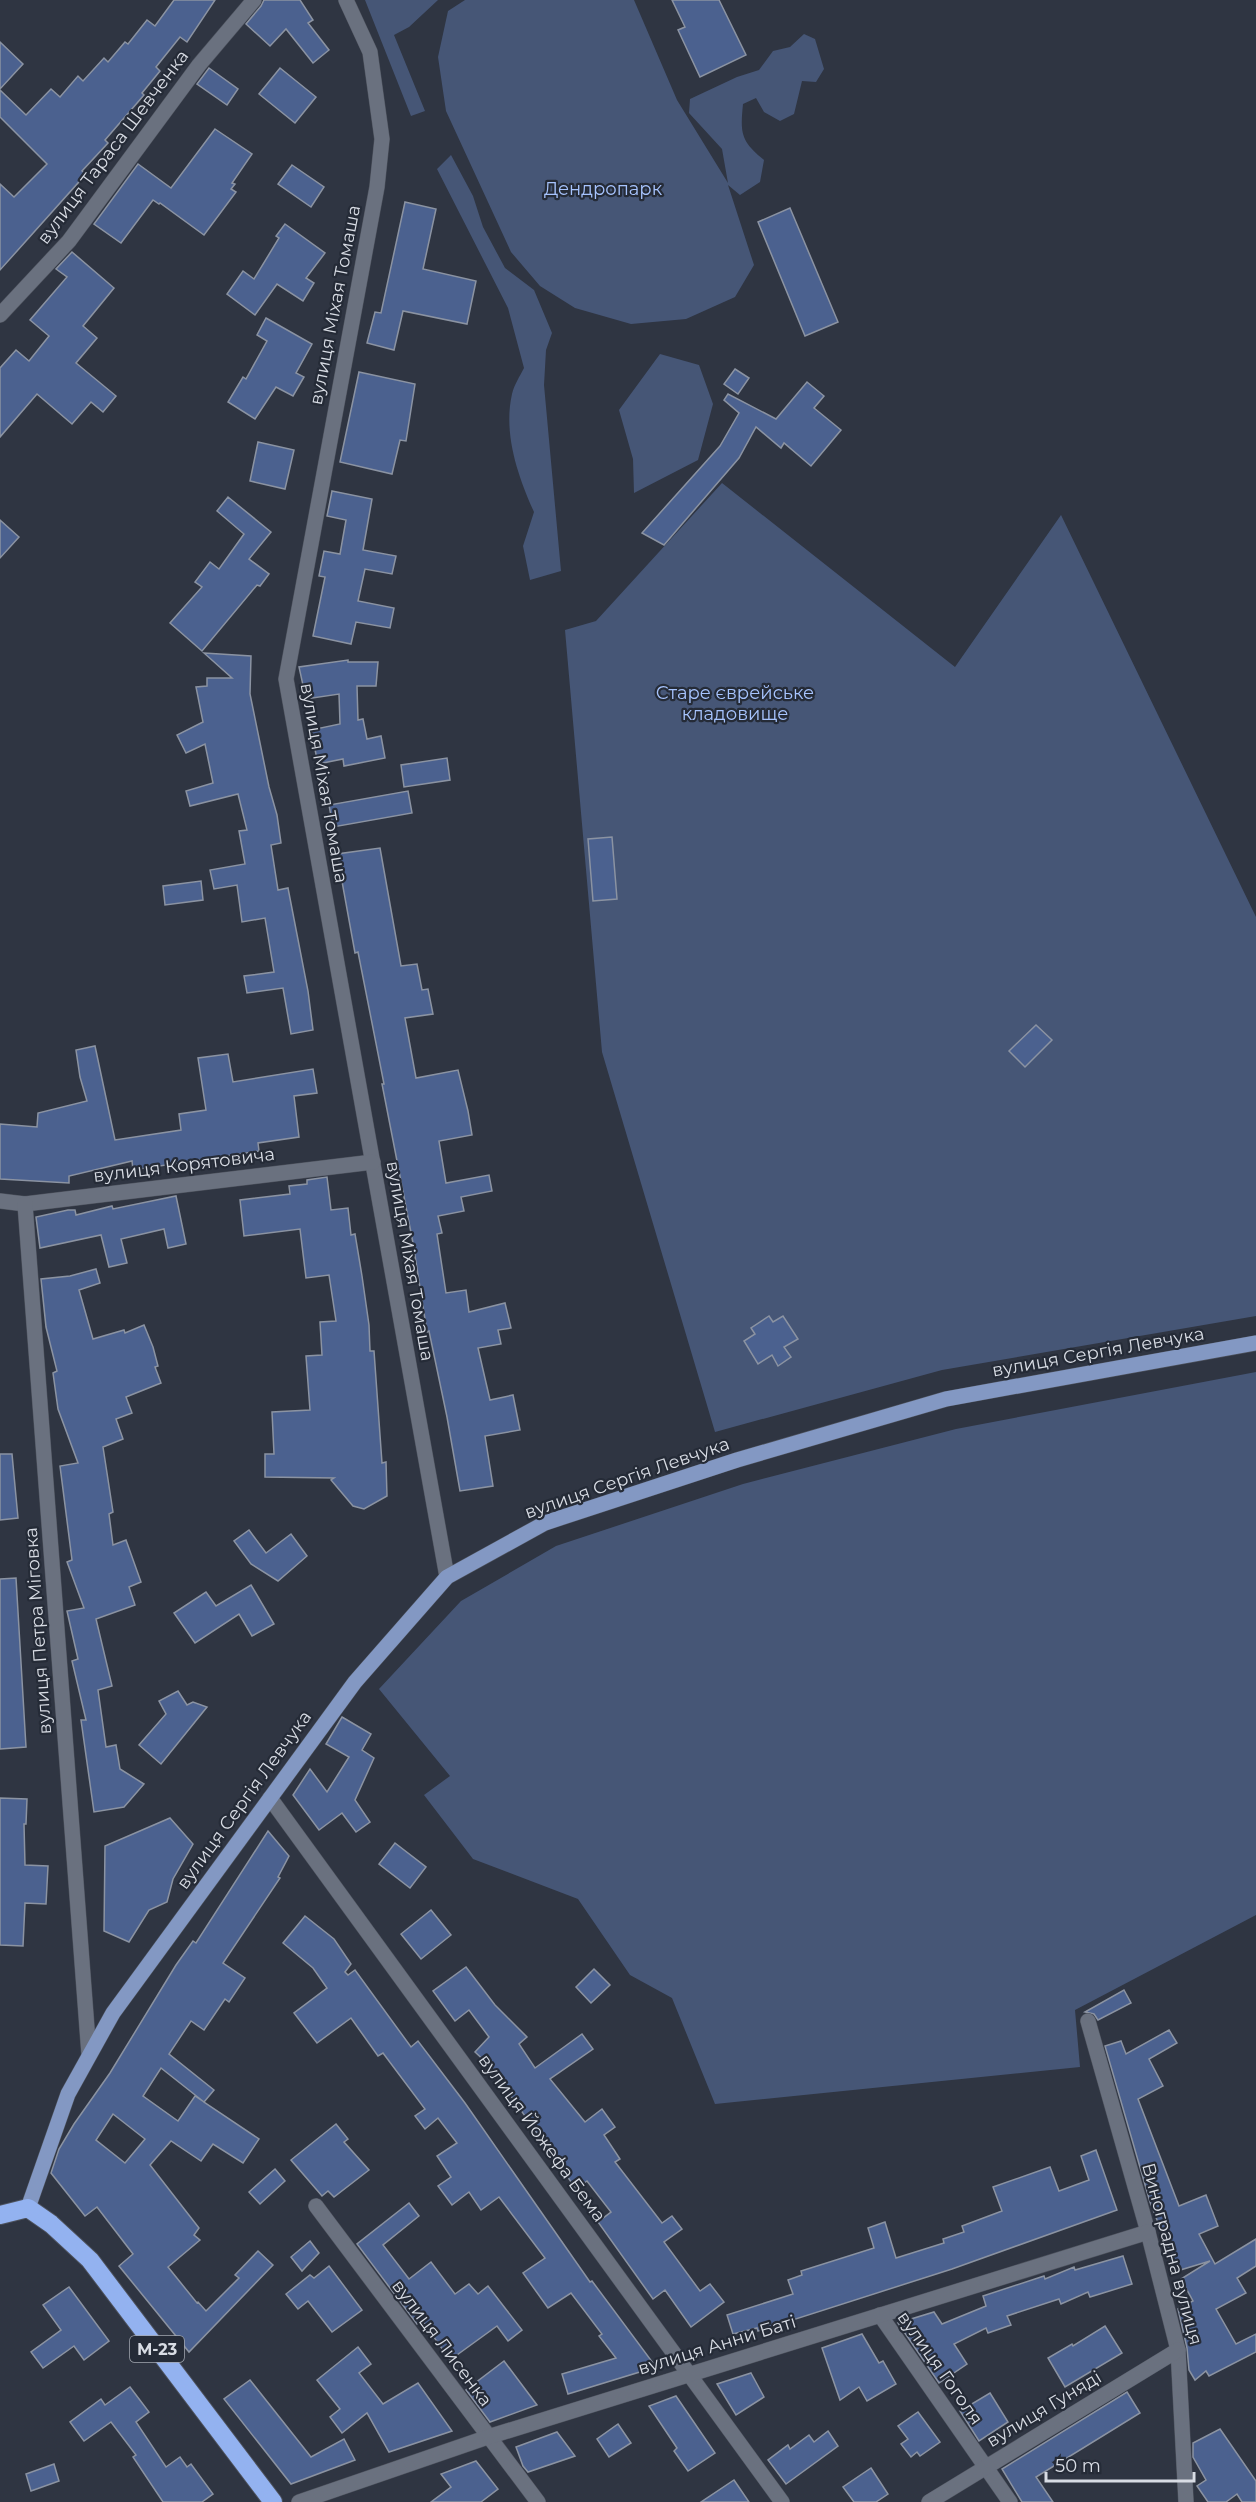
<svg xmlns="http://www.w3.org/2000/svg" width="1256" height="2502" font-family="Montserrat,sans-serif">
  <rect width="100%" height="100%" fill="#2f3542"/>
  <!-- green -->
  <g fill="#465676">
    <path d="M365,0H438L409,27L394,35L425,111L411,116Z"/>
    <path d="M465,0H634L677,100L728,183L722,149L689,113L690,99L737,77L759,70L773,51L790,47L804,34L815,39L824,69L816,82L802,81L794,114L780,121L764,112L756,98L743,104C740,134 741,141 764,160L760,182L740,195L728,185L754,265L735,297L686,319L631,324L575,308L540,286L511,252L446,111L438,57L448,11Z"/>
    <path d="M451,155L473,196L483,227L505,268L534,290L552,333L546,350L544,385L561,571L530,580L523,546L534,512C518,476 503,434 512,394C514,385 520,376 524,368L508,308L437,169Z"/>
    <path d="M660,354L699,365L713,404L698,460L634,493L633,459L619,410Z"/>
    <path d="M722,483L955,667L1061,515L1256,917V1316L942,1370L715,1432L602,1052L565,630L596,621Z"/>
    <path d="M1256,1372V1915L1075,2010L1080,2067L715,2104L672,1998L630,1975L578,1899L473,1859L424,1795L450,1776L379,1689L461,1601L556,1546L743,1484L956,1429Z"/>
  </g>
  <!-- building -->
  <g fill="#4b618f" stroke="#8b93a2" stroke-width="1.5" fill-rule="evenodd">
    <path d="M174,0H215L187,42L180,37L156,67L160,71L142,93L144,95L105,140L108,143L82,171L86,174L0,270V184L14,197L47,164L0,117V90L26,115L51,89L60,97L78,76L83,81L104,58L108,62L125,42L128,44L147,20L155,26Z"/>
    <path d="M264,0H300L313,20L308,23L329,50L313,63L286,29L270,46L246,24L261,6Z"/>
    <path d="M672,0H719L746,55L700,77L678,30L685,27Z"/>
    <path d="M0,42L23,64L0,89Z"/>
    <path d="M209,68L238,89L227,105L197,84Z"/>
    <path d="M280,68L316,97L295,123L259,94Z"/>
    <path d="M215,129L252,154L232,183L235,184L231,189L236,192L204,235L160,203L159,204L153,200L121,243L94,224L138,164L171,188Z"/>
    <path d="M292,165L324,187L311,207L278,184Z"/>
    <path d="M405,202L436,209L423,269L476,281L467,324L403,311L394,350L367,343L375,312L381,313Z"/>
    <path d="M790,208L838,322L805,336L758,222Z"/>
    <path d="M285,224L325,253L306,278L314,283L303,301L277,284L255,315L227,294L243,271L254,279L279,238L276,236Z"/>
    <path d="M72,252L114,288L83,326L97,338L76,363L116,396L103,412L91,402L72,424L37,394L0,437V368L16,350L29,361L49,336L30,320L67,277L56,269Z"/>
    <path d="M266,318L312,344L296,373L304,377L293,396L276,387L255,419L228,402L243,377L246,379L267,341L257,335Z"/>
    <path d="M735,369L749,378L738,394L724,384Z"/>
    <path d="M359,372L415,384L406,441L400,440L392,474L340,462Z"/>
    <path d="M807,382L824,396L814,408L841,430L811,466L784,443L781,448L756,427L739,458L664,545L642,533L720,446L739,413L724,400L728,394L776,419Z"/>
    <path d="M258,442L294,450L285,489L250,481Z"/>
    <path d="M332,491L372,499L363,550L396,556L392,574L365,569L358,601L394,608L390,628L356,622L351,644L313,636L325,577L319,576L324,551L340,554L346,520L327,516Z"/>
    <path d="M228,497L271,532L249,559L269,574L260,586L257,585L202,651L170,623L202,587L195,582L210,562L219,569L244,534L217,511Z"/>
    <path d="M0,520L19,537L0,558Z"/>
    <path d="M204,653L251,656L250,694L269,787L277,815L281,843L271,845L278,890L288,888L308,991L313,1030L291,1034L283,988L247,993L244,976L274,972L265,918L242,922L237,885L214,889L210,870L245,864L239,831L247,830L238,794L190,806L186,791L213,783L205,744L186,753L177,735L203,722L196,687L207,686V678H232Z"/>
    <path d="M348,660V662H378L376,686H357L358,720L363,719L367,739L381,736L385,758L344,766L343,759L318,764L311,730L340,724L339,694L306,699L299,667Z"/>
    <path d="M447,758L450,780L404,787L401,765Z"/>
    <path d="M408,791L412,813L333,827L329,805Z"/>
    <path d="M612,837L617,899L593,901L588,839Z"/>
    <path d="M380,848L401,966L417,964L422,990L428,989L433,1014L405,1018L416,1078L458,1070L468,1111L472,1135L439,1141L446,1183L489,1175L492,1191L461,1197L464,1211L438,1216L442,1233L437,1234L446,1293L466,1290L469,1312L505,1303L511,1328L498,1330L501,1344L478,1348L490,1400L513,1395L520,1430L485,1436L493,1486L460,1491L447,1417L429,1331L427,1332L413,1243L382,1084H384L358,952L355,953L337,854Z"/>
    <path d="M201,881L203,900L165,905L163,886Z"/>
    <path d="M1036,1025L1052,1040L1025,1067L1009,1051Z"/>
    <path d="M95,1046L115,1140L181,1130L179,1114L206,1110L198,1058L228,1054L233,1082L313,1069L317,1093L294,1096L299,1137L258,1143L259,1151L133,1170L132,1161L69,1176V1183L0,1179V1124L37,1127L38,1113L87,1101L80,1077L76,1050Z"/>
    <path d="M327,1177L331,1210L348,1208L351,1235L355,1234L362,1276L369,1325L370,1351H374L382,1463L386,1462L387,1496L364,1509L353,1506L331,1480L334,1478L265,1477V1454H274L272,1412L310,1410L306,1356L322,1355L320,1322L336,1321L329,1275L306,1278L300,1229L244,1236L240,1200L290,1194L289,1186L307,1184V1180Z"/>
    <path d="M176,1196L186,1244L168,1248L164,1229L121,1239L127,1263L109,1267L101,1235L40,1248L36,1217L68,1210H75L76,1215L112,1206L113,1209Z"/>
    <path d="M96,1269L100,1283L79,1290L93,1339L124,1330L125,1333L144,1325L153,1347L158,1366L155,1367L161,1383L126,1397L132,1413L116,1419L123,1439L103,1447L113,1512L109,1514L113,1545L126,1540L141,1582L129,1587L135,1605L96,1619L112,1686L98,1690L106,1747L116,1745L120,1769L144,1784L124,1807L94,1812L81,1720H86L72,1661L78,1659L67,1611L84,1608L67,1562L72,1560L60,1466L78,1463L58,1409L53,1373L57,1371L46,1327L41,1279L70,1276Z"/>
    <path d="M769,1316L773,1322L783,1316L798,1339L784,1347L791,1357L778,1366L772,1355L758,1364L744,1341L755,1334L751,1328Z"/>
    <path d="M0,1454H12L18,1518L0,1520Z"/>
    <path d="M249,1530L266,1553L291,1534L307,1556L278,1581L251,1564L234,1541Z"/>
    <path d="M16,1578L26,1747L0,1749V1579Z"/>
    <path d="M251,1585L274,1624L252,1636L239,1614L195,1643L174,1613L206,1592L216,1606Z"/>
    <path d="M178,1691L187,1705L193,1702L207,1707L161,1764L139,1745L166,1714L159,1701Z"/>
    <path d="M342,1717L371,1734L362,1750L374,1758L355,1800L370,1822L356,1832L342,1813L319,1830L293,1795L310,1769L327,1792L349,1757L326,1744Z"/>
    <path d="M0,1798L27,1799L26,1824H24L25,1865L48,1866L46,1904L25,1903L23,1946L0,1945Z"/>
    <path d="M170,1818L193,1844L173,1879L167,1902L149,1910L129,1942L104,1931L105,1846Z"/>
    <path d="M268,1831L289,1856L278,1877L280,1878L223,1963L245,1978L229,2002L225,1999L204,2030L191,2021L169,2054L214,2090L204,2102L259,2139L243,2163L213,2144L201,2161L171,2141L150,2165L199,2228L194,2235L200,2240L168,2267L197,2303L198,2302L206,2311L239,2278L235,2275L258,2251L273,2265L189,2352L119,2266L133,2254L97,2207L85,2216L51,2173L59,2149L74,2124L110,2073L176,1965L193,1941L196,1943ZM161,2068L204,2102L195,2096L178,2121L143,2096ZM113,2114L145,2139L125,2163L96,2140Z"/>
    <path d="M395,1843L426,1867L410,1888L379,1864Z"/>
    <path d="M431,1910L451,1935L421,1959L401,1934Z"/>
    <path d="M305,1916L334,1939L351,1964L345,1972L348,1975L355,1970L411,2047L418,2041L465,2103L590,2282L592,2281L656,2367L568,2394L562,2374L616,2358L599,2336L602,2334L571,2293L548,2308L523,2273L545,2258L499,2197L481,2210L469,2192L452,2205L438,2186L451,2177L437,2156L457,2143L438,2118L425,2129L415,2116L425,2109L383,2053L378,2056L351,2018L317,2043L294,2013L327,1988L313,1968L283,1943Z"/>
    <path d="M466,1967L495,2005L527,2037L519,2044L535,2068L582,2034L593,2049L550,2079L585,2122L602,2109L615,2127L604,2135L620,2159L615,2162L662,2223L672,2216L682,2229L664,2242L700,2291L710,2284L724,2302L691,2327L665,2290L653,2299L598,2222L611,2212L587,2181L576,2189L490,2066L475,2052L489,2037L469,2010L455,2021L433,1991Z"/>
    <path d="M594,1969L610,1985L591,2003L576,1987Z"/>
    <path d="M1124,1990L1131,2003L1098,2020L1094,2014L1085,2012Z"/>
    <path d="M1169,2030L1177,2043L1149,2059L1163,2086L1138,2099L1179,2206L1206,2195L1218,2226L1199,2234L1215,2264L1256,2239V2266L1237,2278L1246,2293L1216,2309L1236,2344L1256,2334V2352L1209,2376L1206,2371L1195,2380L1189,2370L1187,2348L1178,2309L1193,2301L1181,2279L1210,2261L1177,2271L1150,2202L1105,2046L1121,2041L1126,2054Z"/>
    <path d="M336,2124L348,2139L344,2142L369,2170L334,2197L328,2191L322,2196L291,2160Z"/>
    <path d="M1096,2150L1117,2210L952,2269L758,2331L757,2328L733,2334L727,2315L793,2294L788,2280L802,2275L801,2271L874,2248L868,2228L885,2222L896,2258L944,2243L943,2239L964,2232L962,2226L1002,2211L993,2187L1050,2167L1059,2191L1089,2180L1081,2156Z"/>
    <path d="M275,2169L285,2181L260,2204L249,2192Z"/>
    <path d="M409,2203L419,2216L383,2245L409,2279L431,2262L455,2294L469,2284L478,2294L488,2286L522,2330L508,2341L497,2326L450,2360L422,2320L417,2324L357,2244Z"/>
    <path d="M310,2241L319,2253L302,2271L291,2257Z"/>
    <path d="M1123,2256L1132,2284L1090,2297L1088,2292L1061,2304L1059,2299L1007,2316L1011,2325L988,2333L986,2328L954,2344L967,2364L939,2383L898,2323L934,2312L942,2324L986,2306L983,2296L1044,2276L1045,2279L1074,2267L1075,2270Z"/>
    <path d="M329,2266L362,2310L332,2332L308,2301L298,2309L286,2294L310,2275L314,2278Z"/>
    <path d="M69,2287L109,2341L84,2360L74,2346L43,2368L31,2352L61,2330L43,2305Z"/>
    <path d="M1105,2326L1122,2353L1065,2387L1048,2358L1072,2344L1073,2346Z"/>
    <path d="M862,2334L879,2363L883,2361L896,2384L867,2401L859,2387L840,2400L822,2348Z"/>
    <path d="M358,2347L371,2364L359,2373L383,2404L418,2383L452,2431L389,2452L367,2413L342,2433L330,2417L340,2409L317,2380Z"/>
    <path d="M504,2361L537,2405L490,2422L466,2390Z"/>
    <path d="M751,2373L764,2397L736,2415L717,2384Z"/>
    <path d="M250,2380L311,2457L344,2439L355,2460L291,2484L224,2399Z"/>
    <path d="M130,2387L149,2412L136,2422L166,2467L180,2457L187,2467L191,2464L213,2494L202,2502H163L133,2457L136,2455L111,2422L84,2441L70,2422L101,2399L105,2405Z"/>
    <path d="M1127,2392L1140,2413L1036,2477L1053,2502H1022L1002,2469Z"/>
    <path d="M990,2393L1008,2422L979,2441L960,2411Z"/>
    <path d="M676,2396L715,2453L688,2471L674,2451L677,2448L649,2406Z"/>
    <path d="M918,2412L940,2442L920,2456L917,2452L911,2457L901,2444L908,2439L898,2426Z"/>
    <path d="M618,2424L631,2443L609,2457L597,2439Z"/>
    <path d="M1220,2429L1256,2481V2502H1242L1237,2494L1226,2502H1208L1197,2486L1206,2480L1193,2457V2443Z"/>
    <path d="M828,2431L838,2446L786,2484L768,2460L788,2445L790,2449L809,2435L814,2442Z"/>
    <path d="M557,2432L575,2456L528,2472L523,2466L516,2447Z"/>
    <path d="M476,2461L498,2489L481,2502H431L451,2487L441,2474Z"/>
    <path d="M54,2464L59,2481L31,2491L26,2474Z"/>
    <path d="M871,2468L888,2494L876,2502H854L843,2487Z"/>
    <path d="M734,2480L749,2502H701Z"/>
  </g>
  <g fill="none" stroke-linecap="round" stroke-linejoin="round">
    <!-- minor casing -->
    <g stroke="#4d525d" stroke-width="16">
      <g id="minor">
        <path d="M346,0L370,52L382,139L377,187L286,679L447,1577"/>
        <path d="M0,315L69,241L199,65L254,0"/>
        <path d="M0,1201L25,1204L373,1162"/>
        <path d="M25,1204L89,2055"/>
        <path d="M270,1798L782,2502"/>
        <path d="M1088,2021L1148,2232L1178,2350L1186,2502"/>
        <path d="M316,2206L538,2502"/>
        <path d="M880,2315L1010,2502"/>
        <path d="M299,2502L488,2437L1148,2232"/>
        <path d="M929,2502L1178,2350"/>
      </g>
    </g>
    <!-- major casing -->
    <g stroke="#4d525d" stroke-width="16">
      <path id="major" d="M28,2208L68,2094L113,2013L355,1682L447,1577L545,1523L737,1460L946,1399L1256,1343"/>
    </g>
    <!-- highway casing -->
    <g stroke="#4d525d" stroke-width="20">
      <path id="highway" d="M0,2215L28,2208L51,2224L90,2260L273,2502"/>
    </g>
    <!-- minor -->
    <use href="#minor" stroke="#6a717f" stroke-width="15"/>
    <!-- major -->
    <use href="#major" stroke="#8398c3" stroke-width="15"/>
    <!-- highway -->
    <use href="#highway" stroke="#93b2f0" stroke-width="18"/>
  </g>
  <g text-anchor="middle" stroke-width="4.5" stroke-linejoin="round" paint-order="stroke">
    <!-- shield labels -->
    <rect fill="#252b37" stroke="#a2a7b0" stroke-width="1.5" x="130" y="2336" width="54" height="26" rx="4.5"/>
    <g font-size="16" font-weight="bold" fill="#d8dce4">
      <text x="157" y="2355">М-23</text>
    </g>
    <!-- street labels -->
    <g font-size="18" fill="#d8dce4" stroke="#252b37">
      <text transform="translate(113 147) rotate(-53)" y="6">вулиця Тараса Шевченка</text>
      <text transform="translate(335 305) rotate(-79)" y="6">вулиця Міхая Томаша</text>
      <text transform="translate(324 783) rotate(80)" y="6">вулиця Міхая Томаша</text>
      <text transform="translate(184 1165) rotate(-7)" y="6">вулиця Корятовича</text>
      <text transform="translate(410 1261) rotate(80)" y="6">вулиця Міхая Томаша</text>
      <text transform="translate(1098 1352) rotate(-10)" y="6">вулиця Сергія Левчука</text>
      <text transform="translate(627 1478) rotate(-19)" y="6">вулиця Сергія Левчука</text>
      <text transform="translate(38 1631) rotate(-94)" y="6">вулиця Петра Міговка</text>
      <text transform="translate(244 1800) rotate(-54)" y="6">вулиця Сергія Левчука</text>
      <text transform="translate(542 2138) rotate(54)" y="6">вулиця Йожефа Бема</text>
      <text transform="translate(1172 2254) rotate(75)" y="6">Виноградна вулиця</text>
      <text transform="translate(442 2343) rotate(53)" y="6">вулиця Лисенка</text>
      <text transform="translate(717 2345) rotate(-17)" y="6">вулиця Анни Баті</text>
      <text transform="translate(940 2368) rotate(55)" y="6">вулиця Гоголя</text>
      <text transform="translate(1044 2409) rotate(-31)" y="6">вулиця Гуняді</text>
    </g>
    <!-- park labels -->
    <g font-size="18" fill="#a7c4fe" stroke="#252b37">
      <text x="603" y="195">Дендропарк</text>
      <text x="735" y="699">Старе єврейське<tspan x="735" dy="21">кладовище</tspan></text>
    </g>
  </g>
  <!-- scale -->
  <path d="M1046 2472v9h148v-9" fill="none" stroke="#d8dce4" stroke-width="3"/>
  <text x="1055" y="2472" font-size="18" fill="#d8dce4" stroke="#252b37" stroke-width="4.5" paint-order="stroke">50 m</text>
</svg>
